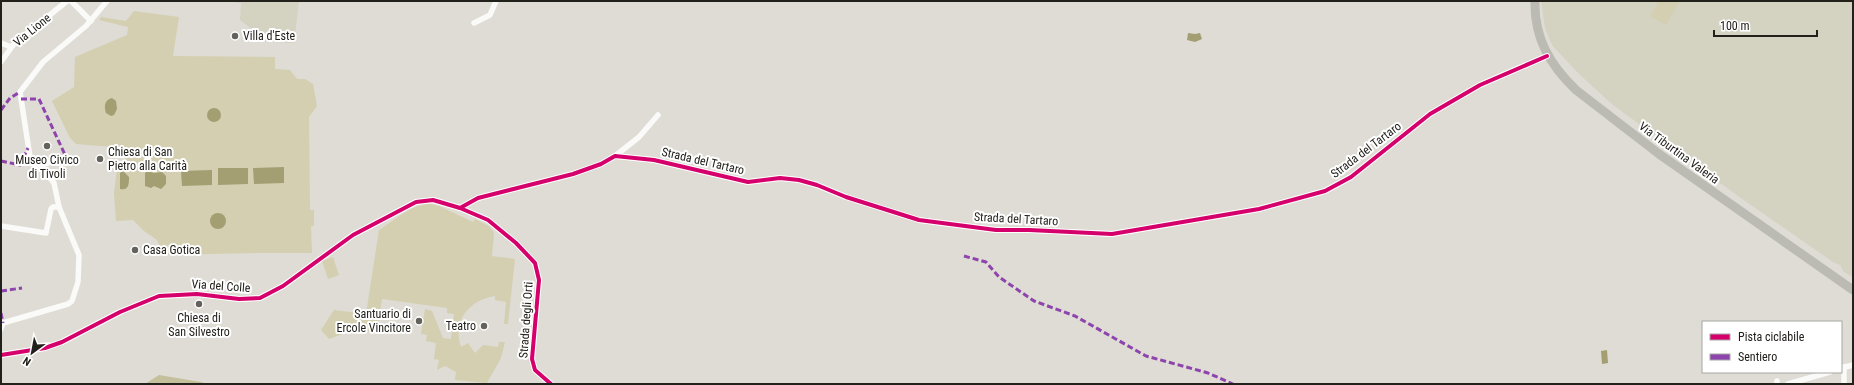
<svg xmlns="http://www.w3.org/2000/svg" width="1854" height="385" font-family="'Roboto Condensed',sans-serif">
  <rect width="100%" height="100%" fill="#dedcd4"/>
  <!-- built -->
  <g fill="#d4d2c1">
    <path d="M233,1H299L294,43L254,41L252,39L253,30L240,20L241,3L233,2Z"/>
    <path d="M1541,1H1853V277L1844,272L1840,265L1833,262L1738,196L1613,105L1578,73L1552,45L1545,28Z"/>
  </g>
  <!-- green -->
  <g fill="#d3cfb0">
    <path d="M1659,1H1680L1666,25L1650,16Z"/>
    <path d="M134,11L179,17L173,56L275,57V69L290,70L297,79H305L313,84L317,106L309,117L310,210H314V226H311L312,253H255L164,255L157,240L144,231L133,220L116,221L114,193L117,169L125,168L126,148L76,144L70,138L52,101L74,87L75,57L127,35L128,27L99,20L101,17L126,21Z"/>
    <path d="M430,204L439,206L473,222L475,219L489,226L494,233L492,256L515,259L508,324H504L506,302L495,300V296C469,300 452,321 461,347L468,343L475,353L483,345L498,347L499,342H505L501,358L487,383L455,380L456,372L445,366L437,370L439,360L434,359L436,343L426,341L427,335L421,334L425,309L432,311L443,338L451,339L454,314L447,313V308L382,299L377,333L354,330L329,339L321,330L334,310L366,314L379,230C394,221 411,204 430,204Z"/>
    <path d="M333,257L339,275L328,279L322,261Z"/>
  </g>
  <!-- forest -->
  <path fill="#c5c09c" d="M159,375L201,382L207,384H145Z"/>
  <!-- water -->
  <g fill="#a49e73">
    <path d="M1188,33L1195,34L1200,33L1202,39L1195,42L1187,40Z"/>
    <path d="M112,98L116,101L117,109L114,115L111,116L106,113C104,107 104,100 112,98Z"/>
    <circle cx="214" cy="115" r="7"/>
    <path d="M284,167V183L254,184L253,168Z"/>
    <path d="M218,168H248V184L218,185Z"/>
    <path d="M212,170V185L182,186L181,171Z"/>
    <path d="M123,171L129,177C129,183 129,191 120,189V173Z"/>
    <path d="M148,171L154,173L162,172L166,176V184L161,189L154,186L151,188L145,186V173Z"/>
    <circle cx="218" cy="221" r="8"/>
    <path d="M1607,350L1608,363L1602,364L1601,351Z"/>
  </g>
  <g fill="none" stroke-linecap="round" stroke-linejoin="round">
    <!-- street -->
    <g stroke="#fafaf9" stroke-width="5.5">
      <path d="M71,1L91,21"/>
      <path d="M474,23L490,15L496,1"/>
      <path d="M1,43L11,47"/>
      <path d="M1,62L14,44L67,1"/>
      <path d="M615,156L639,137L658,115"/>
      <path d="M37,167L66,157"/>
      <path d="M460,208L478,198L573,174L601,164L615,156L654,160L748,182L780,178L799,180L817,185L846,197L919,220L996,230H1029L1112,234L1259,209L1325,191L1351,177L1430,114L1480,85L1547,56"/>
      <path d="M1,226L46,233L51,209L53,207H59"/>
      <path d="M1,329L3,323L68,304L72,301L78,282L79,255L59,207L54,183L46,173L35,165L30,157L20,92L43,62L86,26L107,1"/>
      <path d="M1,355L45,348L62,342L120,312L159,296L197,294L239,299L260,298L283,286L353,235L416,202L433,200L460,208L488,220L516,243L535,263L539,280L532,359L535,370L551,384"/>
      <path d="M1844,367V384"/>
      <path d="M1841,368L1853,365"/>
      <path d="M1777,384V381"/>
      <path d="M1788,384L1830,372"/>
    </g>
    <!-- primary -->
    <path stroke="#bcbbb3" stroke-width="9" d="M1535,1C1534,38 1550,65 1576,90L1659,154L1853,290"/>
    <!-- quiet -->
    <g stroke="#8e44ad" stroke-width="3" stroke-dasharray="6 3" stroke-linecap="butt">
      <path d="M21,99H39L66,157"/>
      <path d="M1,110L10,98L20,92"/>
      <path d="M1,161L20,165L28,148"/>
      <path d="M964,256L986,262L999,277L1034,301L1075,316L1146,356L1208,373L1233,384"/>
      <path d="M1,291L22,288"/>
      <path d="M1,313L3,323"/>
    </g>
    <!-- cycleway casing -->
    <g stroke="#fff" stroke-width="6">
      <g id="cycleway">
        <path d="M460,208L478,198L573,174L601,164L615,156L654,160L748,182L780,178L799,180L817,185L846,197L919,220L996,230H1029L1112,234L1259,209L1325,191L1351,177L1430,114L1480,85L1547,56"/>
        <path d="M1,355L45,348L62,342L120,312L159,296L197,294L239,299L260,298L283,286L353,235L416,202L433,200L460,208L488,220L516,243L535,263L539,280L532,359L535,370L551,384"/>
      </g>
    </g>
    <!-- cycleway -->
    <use href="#cycleway" stroke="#d6006c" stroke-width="4"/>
  </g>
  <!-- markers -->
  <g fill="#63625c" stroke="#fff" stroke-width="1.5">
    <circle cx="235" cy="36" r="4"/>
    <circle cx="47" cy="146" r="4"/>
    <circle cx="100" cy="159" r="4"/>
    <circle cx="135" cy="250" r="4"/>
    <circle cx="199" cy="304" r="4"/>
    <circle cx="419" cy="321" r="4"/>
    <circle cx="484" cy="326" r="4"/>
  </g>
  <g text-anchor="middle" stroke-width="4" stroke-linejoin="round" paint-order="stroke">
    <!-- street labels -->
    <g font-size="12" fill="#21201b" stroke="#fff">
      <text transform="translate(32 30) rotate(-39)" y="4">Via Lione</text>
      <text transform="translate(1366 150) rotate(-37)" y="4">Strada del Tartaro</text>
      <text transform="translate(1679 153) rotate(36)" y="4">Via Tiburtina Valeria</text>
      <text transform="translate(703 161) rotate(13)" y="4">Strada del Tartaro</text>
      <text transform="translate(1016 219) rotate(3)" y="4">Strada del Tartaro</text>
      <text transform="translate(221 286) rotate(4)" y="4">Via del Colle</text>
      <text transform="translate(526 320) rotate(-86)" y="4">Strada degli Orti</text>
    </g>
    <!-- poi labels -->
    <g font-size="12" fill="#21201b" stroke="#fff" text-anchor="start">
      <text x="243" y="40">Villa d'Este</text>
      <text x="108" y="156">Chiesa di San<tspan x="108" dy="14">Pietro alla Carità</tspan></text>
      <text x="47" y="164" text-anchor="middle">Museo Civico<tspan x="47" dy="14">di Tivoli</tspan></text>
      <text x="143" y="254">Casa Gotica</text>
      <text x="411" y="318" text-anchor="end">Santuario di<tspan x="411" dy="14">Ercole Vincitore</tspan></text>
      <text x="199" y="322" text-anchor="middle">Chiesa di<tspan x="199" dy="14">San Silvestro</tspan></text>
      <text x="476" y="330" text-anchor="end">Teatro</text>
    </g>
  </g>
  <!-- border -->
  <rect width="1854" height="385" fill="none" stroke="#21201b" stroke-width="4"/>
  <!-- legend -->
  <rect x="1702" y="321" width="140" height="52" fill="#ffffff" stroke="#a6a6a4"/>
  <rect x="1710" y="334" width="20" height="6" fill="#d6006c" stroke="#a6a6a4"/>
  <text x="1738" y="341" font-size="12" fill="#21201b">Pista ciclabile</text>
  <rect x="1710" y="354" width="20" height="6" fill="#8e44ad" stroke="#a6a6a4"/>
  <text x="1738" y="361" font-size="12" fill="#21201b">Sentiero</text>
  <!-- north arrow -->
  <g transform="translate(32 353) rotate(212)" stroke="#ffffff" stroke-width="3" paint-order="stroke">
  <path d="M0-3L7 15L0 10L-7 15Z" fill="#21201b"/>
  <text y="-6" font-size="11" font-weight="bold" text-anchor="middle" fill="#21201b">N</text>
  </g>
  <!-- scale -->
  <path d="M1714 30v6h103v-6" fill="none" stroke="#21201b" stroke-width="2"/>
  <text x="1720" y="30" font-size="12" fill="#21201b" stroke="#ffffff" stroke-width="3" paint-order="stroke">100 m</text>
</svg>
